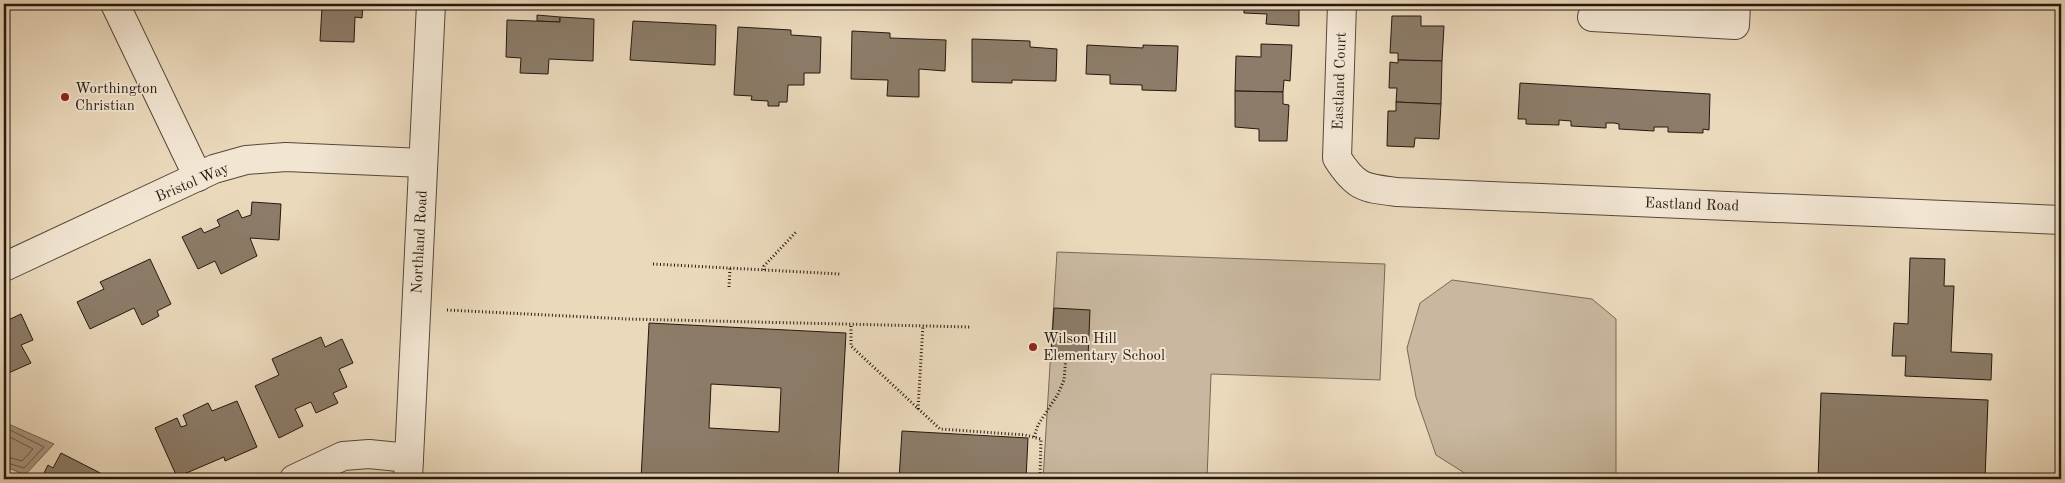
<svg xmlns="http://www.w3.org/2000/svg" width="2065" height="483" font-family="'Old Standard TT',serif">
  <rect width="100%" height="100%" fill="#ebd9bc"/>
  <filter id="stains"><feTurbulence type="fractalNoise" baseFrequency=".004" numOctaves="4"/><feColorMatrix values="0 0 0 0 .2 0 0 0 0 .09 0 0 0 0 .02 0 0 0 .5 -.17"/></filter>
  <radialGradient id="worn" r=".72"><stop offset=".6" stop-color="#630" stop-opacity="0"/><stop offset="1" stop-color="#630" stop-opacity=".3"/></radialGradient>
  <!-- green -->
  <g fill="#c9b89f" stroke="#776857">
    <path d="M1057,252L1385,264L1380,380L1211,374L1207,479H1043Z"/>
    <path d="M1452,280L1592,299L1616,319V479H1474L1436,455L1416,397L1407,348L1420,303Z"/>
  </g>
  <!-- water -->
  <path fill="#a89781" stroke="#746453" d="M4,422L54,444L25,475L4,466Z"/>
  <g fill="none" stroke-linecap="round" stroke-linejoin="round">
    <!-- shore -->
    <g stroke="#665848" stroke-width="1">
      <path d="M4,427L44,447L24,468L4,462"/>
      <path d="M4,434L33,449L22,461L4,456"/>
    </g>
  </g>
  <!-- building -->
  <g fill="#8c7c69" stroke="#25180f" fill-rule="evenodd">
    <path d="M315,4H363L362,18L355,17L354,42L320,41L322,7Z"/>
    <path d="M1244,4H1299V26L1266,24L1267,14L1244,13Z"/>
    <path d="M537,15L560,17V22L537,21Z"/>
    <path d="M1392,16H1421V26H1444L1442,61L1398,60V53H1390Z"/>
    <path d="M560,17L594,19L593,61L549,59L548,74L520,73L521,58L506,57L507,20L560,22Z"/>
    <path d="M633,21L716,25L715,65L630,60Z"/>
    <path d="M738,27L791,30V35L821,37L820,73H804V85H788L787,102H779V106H768V101L751,100L752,96L734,95Z"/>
    <path d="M852,31L890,33V38L946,40L945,71L919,69V97L887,96L888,80L851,79Z"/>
    <path d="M972,39L1030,41V47L1057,49L1056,81L1012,80V83L972,82Z"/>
    <path d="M1261,44L1292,45L1290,81L1284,80L1283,92L1235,91L1236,56L1261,57Z"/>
    <path d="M1087,45L1143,48V45L1178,46L1176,91L1142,90V85L1110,84V75L1086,74Z"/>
    <path d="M1398,60L1442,61L1441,104L1396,102L1397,88H1389L1390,62L1398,63Z"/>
    <path d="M1520,83L1710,94L1709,130L1703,129V133L1668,132V127H1654V131L1619,129V124L1614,123H1606V128L1571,126V121L1559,120V125L1526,124V119H1518Z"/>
    <path d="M1235,91L1283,92V104L1289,105L1287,141H1259V129L1235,127Z"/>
    <path d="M1396,102L1441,104L1439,139L1415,138L1414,147L1387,146L1388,111H1396Z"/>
    <path d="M252,202L281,204L279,240L250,238L257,256L221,274L215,261L198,269L182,237L201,228L204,233L220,226L217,220L238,210L242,218L251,215Z"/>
    <path d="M1910,258L1945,259L1944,286H1954L1951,352L1992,354L1991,380L1905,376L1906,356H1892L1894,323L1908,324Z"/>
    <path d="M150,259L171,304L157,311L159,316L142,325L134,308L90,329L77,302L104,289L100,282Z"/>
    <path d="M1054,308L1090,310L1088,358L1051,356Z"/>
    <path d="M21,314L33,340L21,345L31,363L4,375V322Z"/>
    <path d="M649,323L846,333L838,479H641ZM711,384L781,388L779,432L709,428Z"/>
    <path d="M321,337L325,347L342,339L353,363L339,369L347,387L333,393L338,403L316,413L311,402L295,409L303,426L279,438L255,386L279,375L272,359Z"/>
    <path d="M1821,393L1988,400L1985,479H1818Z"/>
    <path d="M237,401L257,447L225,461L224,457L177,477L155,428L177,418L181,427L187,425L183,415L208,403L212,411Z"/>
    <path d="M902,431L1028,438L1026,479H899Z"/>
    <path d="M61,453L112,479H41L48,465L53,468Z"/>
  </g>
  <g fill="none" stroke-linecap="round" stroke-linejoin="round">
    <!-- minor casing -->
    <g stroke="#56483a" stroke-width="30">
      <g id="minor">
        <path d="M115,4L198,177"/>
        <path d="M1342,4L1337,158C1356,188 1364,188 1397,192L2061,220"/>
        <path d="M1592,17L1735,25L1736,4"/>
        <path d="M4,267L214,169L246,160L286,157L423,163"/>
        <path d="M294,479L343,456L369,454L409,458"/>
        <path d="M408,479L431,4"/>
      </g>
    </g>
    <!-- path -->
    <g stroke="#25180f" stroke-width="3" stroke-dasharray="1 2.5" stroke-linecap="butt">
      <path d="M2060,174L2061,176"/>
      <path d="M653,264L840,274"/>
      <path d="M764,270V266L797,231"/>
      <path d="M729,287L730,268"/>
      <path d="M447,310L627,319L971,327"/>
      <path d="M851,326V346L940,429L1025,435L1041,439L1040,479"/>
      <path d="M918,409L923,325"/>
      <path d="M1034,437L1038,425L1058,394L1064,380L1066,357"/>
    </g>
    <!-- minor -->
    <use href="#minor" stroke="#f2e6d3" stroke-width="28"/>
  </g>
  <!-- markers -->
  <g fill="#8f2418" stroke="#f2e6d3" stroke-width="2">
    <circle cx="65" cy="97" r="5"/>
    <circle cx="1033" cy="347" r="5"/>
  </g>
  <g text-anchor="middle" stroke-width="4" stroke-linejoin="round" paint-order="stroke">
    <!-- street labels -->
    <g font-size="15" fill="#25180f" stroke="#f2e6d3">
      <text transform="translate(1339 81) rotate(-88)" y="5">Eastland Court</text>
      <text transform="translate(192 182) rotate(-23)" y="5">Bristol Way</text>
      <text transform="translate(1692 204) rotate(2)" y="5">Eastland Road</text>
      <text transform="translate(419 242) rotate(-87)" y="5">Northland Road</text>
    </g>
    <!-- poi labels -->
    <g font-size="15" fill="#25180f" stroke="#f2e6d3" text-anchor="start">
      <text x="75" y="93">Worthington<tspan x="75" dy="17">Christian</tspan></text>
      <text x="1043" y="343">Wilson Hill<tspan x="1043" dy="17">Elementary School</tspan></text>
    </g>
  </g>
  <!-- margin -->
  <rect width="2065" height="483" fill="none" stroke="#ebd9bc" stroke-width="20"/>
  <rect x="5" y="5" width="2055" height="473" fill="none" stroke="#25180f" stroke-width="2.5"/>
  <rect x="10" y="10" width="2045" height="463" fill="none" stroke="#25180f"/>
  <rect width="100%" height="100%" filter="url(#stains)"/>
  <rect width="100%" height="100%" fill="url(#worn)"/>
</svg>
